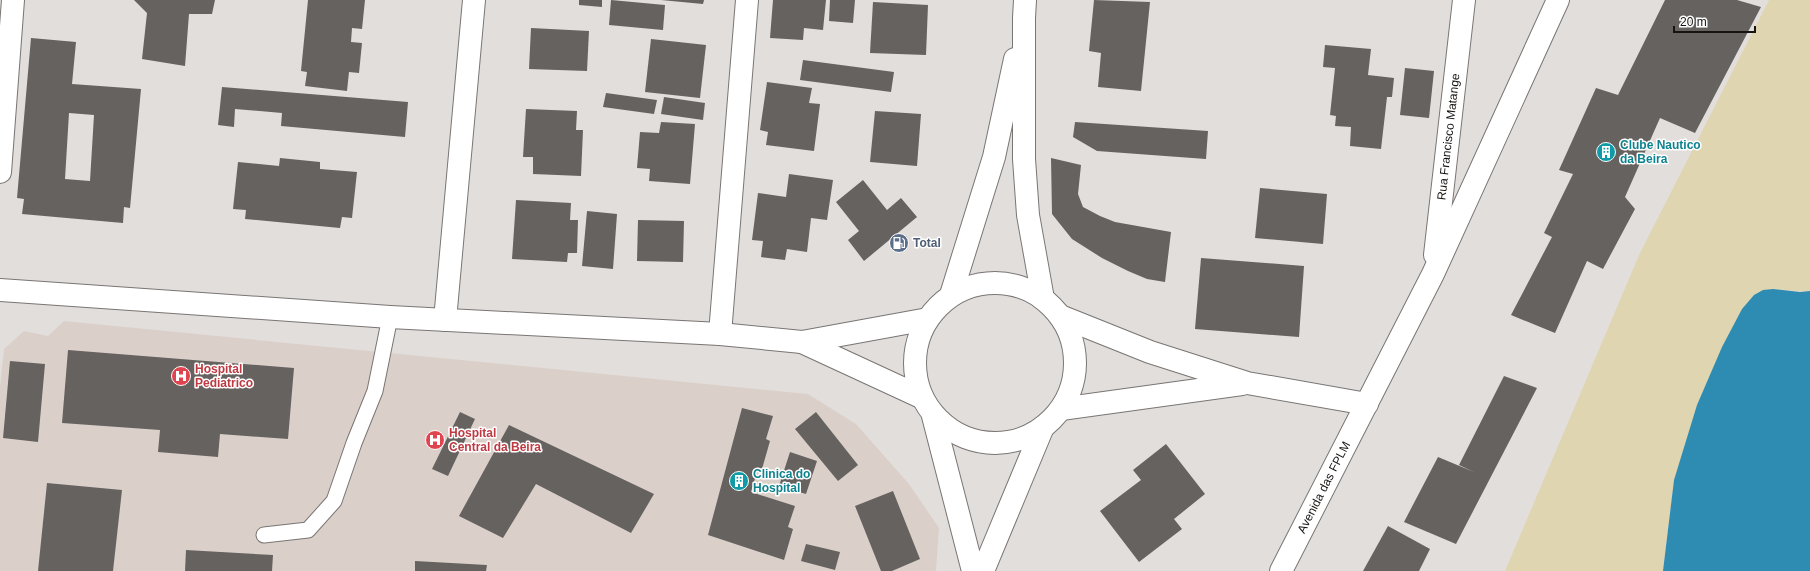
<svg xmlns="http://www.w3.org/2000/svg" width="1810" height="571" font-family="Arial,sans-serif">
  <rect width="100%" height="100%" fill="#e2dedb"/>
  <!-- built -->
  <path fill="#dbd0c9" d="M64,321L808,394L856,424L909,484L939,528L936,571H0V387L4,349L24,331L48,336Z"/>
  <!-- sand -->
  <path fill="#dfd5b0" d="M1769,0H1810V291C1794,292 1779,288 1763,290L1674,480L1663,571H1505L1640,253Z"/>
  <!-- water -->
  <path fill="#2e8cb2" d="M1773,289L1800,292L1810,291V571H1663L1674,480L1697,405L1722,347L1742,309L1754,295L1763,290Z"/>
  <!-- building -->
  <g fill="#656260" fill-rule="evenodd">
    <path d="M134,0H215L212,14H189L185,66L142,59L147,13Z"/>
    <path d="M308,0H365L362,29L352,28L351,42L362,43L359,73L349,72L347,91L305,86L307,72L301,71Z"/>
    <path d="M579,0H602V7L579,5Z"/>
    <path d="M611,0L665,5L663,30L609,25Z"/>
    <path d="M661,0H704L703,4Z"/>
    <path d="M773,0H826L823,30L804,28L803,40L770,38Z"/>
    <path d="M830,0H855L853,23L829,21Z"/>
    <path d="M1094,0L1150,2L1141,91L1098,87L1101,53L1089,51Z"/>
    <path d="M1665,0H1737L1761,7L1695,133L1660,118L1625,197L1635,209L1603,269L1587,261L1555,333L1511,315L1552,237L1544,233L1573,174L1559,170L1596,88L1618,95Z"/>
    <path d="M873,2L928,5L926,55L870,53Z"/>
    <path d="M531,28L589,31L587,71L529,69Z"/>
    <path d="M31,38L76,42L72,84L141,89L130,208L124,207L123,223L22,214L24,199L17,198ZM69,113L94,115L90,181L65,179Z"/>
    <path d="M651,39L706,45L700,98L645,92Z"/>
    <path d="M1325,45L1371,49L1368,75L1394,78L1392,97H1387L1381,149L1350,146L1351,127L1335,126L1336,116L1330,115L1335,68L1323,67Z"/>
    <path d="M803,60L894,72L891,92L800,80Z"/>
    <path d="M1405,68L1434,71L1429,118L1400,115Z"/>
    <path d="M767,82L812,88L809,103L820,104L814,151L766,145L768,132L760,130Z"/>
    <path d="M222,87L408,102L405,137L281,126L282,113L235,109L234,127L218,125Z"/>
    <path d="M606,93L657,100L654,114L603,107Z"/>
    <path d="M664,97L705,103L703,120L661,114Z"/>
    <path d="M526,109L577,111L576,130H583L581,176L533,174V157H523Z"/>
    <path d="M875,111L921,114L917,166L870,162Z"/>
    <path d="M661,122L695,124L690,184L649,181L650,169L637,168L640,132L659,133Z"/>
    <path d="M1075,122L1208,131L1206,159L1097,151L1073,137Z"/>
    <path d="M280,158L320,162V169L357,172L352,218L342,217L340,228L245,219L246,210L233,209L238,162L279,166Z"/>
    <path d="M1051,158L1081,165L1078,194L1083,207L1100,216L1115,222L1171,232L1165,282L1147,279L1128,271L1102,258L1072,239L1052,214Z"/>
    <path d="M789,174L833,180L827,220L811,218L807,252L787,249L785,260L761,257L763,241L752,240L758,193L786,197Z"/>
    <path d="M863,180L887,210L901,198L917,217L864,261L848,240L859,231L836,202Z"/>
    <path d="M1260,188L1327,194L1323,244L1255,238Z"/>
    <path d="M516,200L571,203L570,220H578L577,253H568L567,262L512,259Z"/>
    <path d="M587,211L617,214L613,269L582,266Z"/>
    <path d="M638,220L684,221L683,262L637,261Z"/>
    <path d="M1201,258L1304,266L1299,337L1195,329Z"/>
    <path d="M68,350L294,368L288,439L220,434L218,457L158,452L160,430L62,423Z"/>
    <path d="M10,361L45,364L38,442L3,438Z"/>
    <path d="M1504,376L1537,388L1456,544L1404,522L1438,457L1474,472L1459,465Z"/>
    <path d="M742,408L773,416L766,439L770,441L762,469L758,468L751,492L795,506L788,527L793,529L784,560L708,535Z"/>
    <path d="M460,412L475,419L448,476L432,469Z"/>
    <path d="M816,412L858,465L838,481L795,429Z"/>
    <path d="M509,425L654,494L631,533L536,484L503,538L459,516Z"/>
    <path d="M1166,444L1205,494L1174,519L1182,529L1139,562L1100,511L1141,480L1133,470Z"/>
    <path d="M790,452L817,461L806,494L779,486Z"/>
    <path d="M47,483L122,490L113,571H38Z"/>
    <path d="M893,491L920,559L892,571H881L855,506Z"/>
    <path d="M1388,526L1430,549L1419,571H1363Z"/>
    <path d="M806,544L840,552L835,570L801,561Z"/>
    <path d="M186,550L273,555L272,571H185Z"/>
    <path d="M415,561L487,565L486,571H415Z"/>
  </g>
  <g fill="none" stroke-linecap="round" stroke-linejoin="round">
    <!-- service casing -->
    <g stroke="#797573" stroke-width="17">
      <path id="service" d="M264,535L308,530L334,501L354,443L375,391L390,317"/>
    </g>
    <!-- minor casing -->
    <g stroke="#797573" stroke-width="24">
      <g id="minor">
        <path d="M0,172L13,0"/>
        <path id="s1" d="M1435,255L1464,0"/>
        <path d="M0,290L390,317L720,334L802,342L928,319"/>
        <path d="M1060,316L1150,352L1247,383L1367,404"/>
        <path d="M445,320L474,0"/>
        <path d="M720,334L747,0"/>
        <path d="M802,342L921,397"/>
        <path d="M1061,409L1242,384"/>
        <path id="s2" d="M1281,571L1433,274L1558,0"/>
      </g>
    </g>
    <!-- tertiary casing -->
    <g stroke="#797573" stroke-width="24">
      <g id="tertiary">
        <path d="M1025,0L1024,18V159L1028,215L1043,299"/>
        <circle cx="995" cy="363" r="80"/>
        <path d="M951,295L994,157L1015,59"/>
        <path d="M933,416L973,571"/>
        <path d="M983,571L1043,427"/>
      </g>
    </g>
    <!-- service -->
    <use href="#service" stroke="#fff" stroke-width="15"/>
    <!-- minor -->
    <use href="#minor" stroke="#fff" stroke-width="22"/>
    <!-- tertiary -->
    <use href="#tertiary" stroke="#fff" stroke-width="22"/>
  </g>
  <!-- icons -->
  <defs>
    <g id="building-disc" transform="scale(1)"><circle r="9.5" fill="#0f9aa8" stroke="#fff"/><path d="M-4-6H4V6H1V3H-1V6H-4ZM-2.5-4.3h1.7v1.8h-1.7ZM.8-4.3h1.7v1.8H.8ZM-2.5-1h1.7V.8h-1.7ZM.8-1h1.7V.8H.8Z" fill="#fff"/></g>
    <g id="fuel-disc" transform="scale(1)"><circle r="9.5" fill="#5c6f8a" stroke="#fff"/><path d="M-5.5-6h7V0h2V4h1.3V-2.5L3-4.5l.8-.8L6-3V5H2.5V1h-1V6h-7ZM-4.2-4.7v3.2H.2V-4.7Z" fill="#fff"/></g>
    <g id="hospital-disc" transform="scale(1)"><circle r="9.5" fill="#e0444e" stroke="#fff"/><path d="M-5-5h3v3.5h4V-5h3V5h-3V1.5h-4V5h-3Z" fill="#fff"/></g>
  </defs>
  <g fill-rule="evenodd">
    <use href="#building-disc" x="1606" y="152"/>
    <use href="#fuel-disc" x="899" y="243"/>
    <use href="#hospital-disc" x="181" y="376"/>
    <use href="#hospital-disc" x="435" y="440"/>
    <use href="#building-disc" x="739" y="481"/>
  </g>
  <g text-anchor="middle" stroke-width="3" stroke-linejoin="round" paint-order="stroke">
    <!-- street labels -->
    <g font-size="12" fill="#161413" stroke="#fff">
      <text dy="4" stroke="none"><textPath href="#s1" startOffset="119">Rua Francisco Matange</textPath></text>
      <text dy="4" stroke="none"><textPath href="#s2" startOffset="94">Avenida das FPLM</textPath></text>
    </g>
    <!-- culture labels -->
    <g font-size="12" font-weight="bold" fill="#0d838f" stroke="#fff" text-anchor="start">
      <text x="1620" y="149">Clube Nautico<tspan x="1620" dy="14">da Beira</tspan></text>
      <text x="753" y="478">Clinica do<tspan x="753" dy="14">Hospital</tspan></text>
    </g>
    <!-- service labels -->
    <g font-size="12" font-weight="bold" fill="#4e5e75" stroke="#fff" text-anchor="start">
      <text x="913" y="247">Total</text>
    </g>
    <!-- health labels -->
    <g font-size="12" font-weight="bold" fill="#be3a42" stroke="#fff" text-anchor="start">
      <text x="195" y="373">Hospital<tspan x="195" dy="14">Pediatrico</tspan></text>
      <text x="449" y="437">Hospital<tspan x="449" dy="14">Central da Beira</tspan></text>
    </g>
  </g>
  <!-- scale -->
  <path d="M1674 26v6h81v-6" fill="none" stroke="#161413" stroke-width="2"/>
  <text x="1680" y="26" font-size="12" fill="#161413" stroke="#ffffff" stroke-width="3" paint-order="stroke">20 m</text>
</svg>
